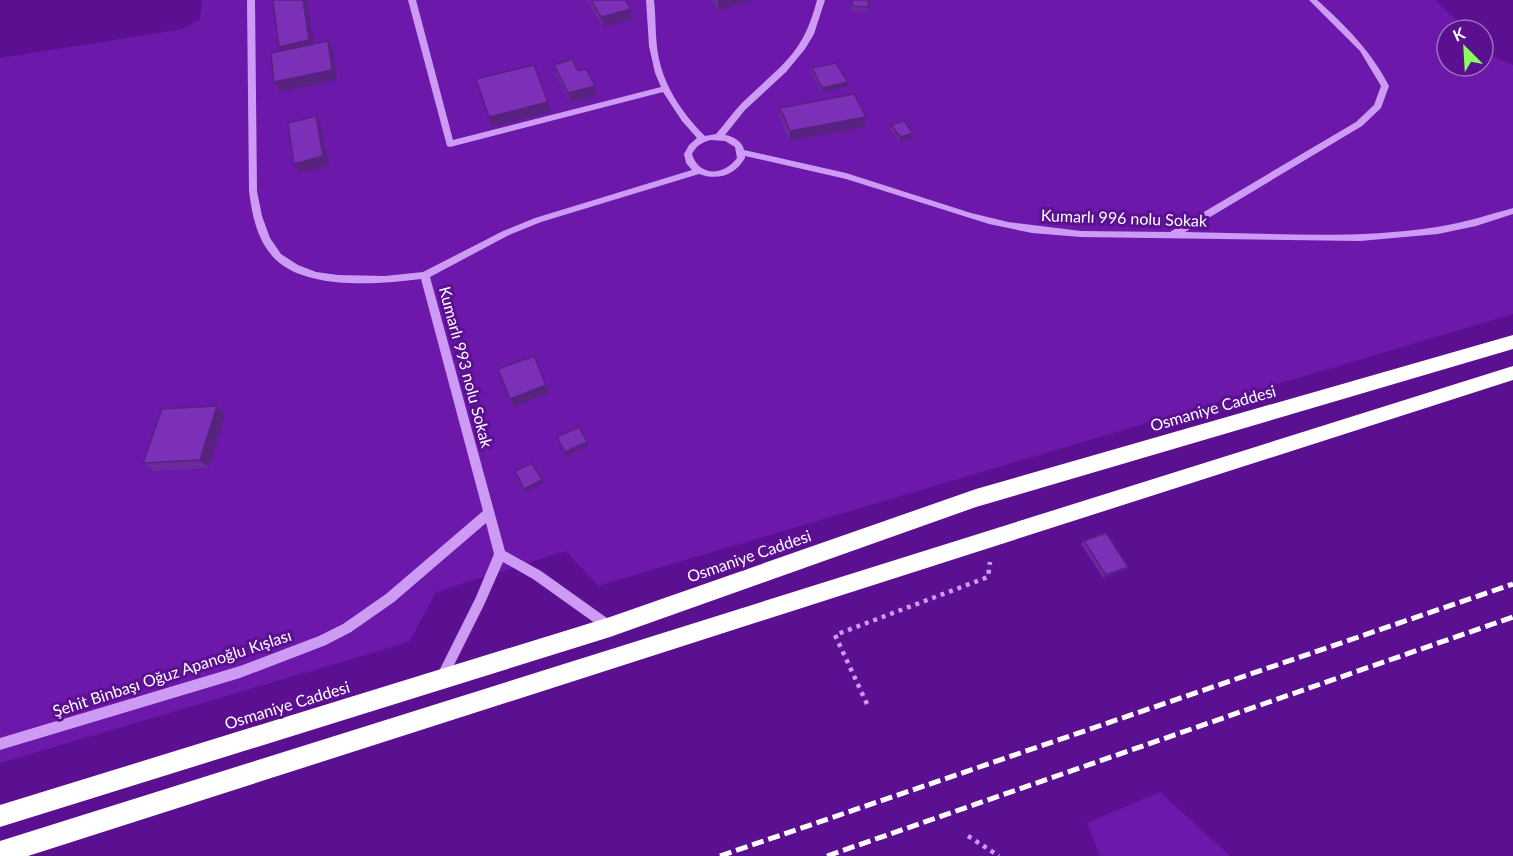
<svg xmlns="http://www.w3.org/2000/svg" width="1513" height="856" font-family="Lato,sans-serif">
  <rect width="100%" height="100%" fill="#5b1091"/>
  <!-- green -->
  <g fill="#6b18ab">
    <path d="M202,0H1436L1466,30H1447V66H1483V46L1495,57L1513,65V314L598,586L566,551L436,592L409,642L0,763V58L183,29L200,19Z"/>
    <path d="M1160,792L1230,856H1100L1087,823Z"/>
  </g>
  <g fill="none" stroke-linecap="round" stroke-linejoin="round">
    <!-- path -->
    <g stroke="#cd9bf3" stroke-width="4.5" stroke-dasharray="4 5" stroke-linecap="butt">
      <path d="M867,704L835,635L988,577L990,562"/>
      <path d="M968,836L999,856"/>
    </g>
    <!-- minor -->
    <path fill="#cd9bf3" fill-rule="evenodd" d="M247,0H255L257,191L262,216L270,238L281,254L298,265L316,272L338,275L385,276L423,272L503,231L535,218L692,170L686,163L684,154L689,145L697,138L682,121L663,92L450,147L447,146L408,0H416L453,140L661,87L655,73L649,46L646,0H654C656,16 655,31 657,47C661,82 680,111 705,136L716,134C725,124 733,112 743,102C781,65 803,55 817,0H825L814,34L805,49L786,72L745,110L725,135C733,136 743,142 744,150L846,173L971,213L1008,222L1081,231L1170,232L1356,122L1374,105L1381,86L1360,51L1309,0H1317C1346,26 1371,51 1389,86L1381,108L1362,126L1185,232C1268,233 1354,240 1437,227C1463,223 1488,215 1513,208V214L1476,226L1438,234L1360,241L1081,237L1032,233L989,224L846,179L745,156V158C735,175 718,181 699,174L541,222L509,235L430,277L505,551L541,571L614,623L616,627L614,631L610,633L606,631L533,579L503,562L484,605L445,683L441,685L437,683L435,679L476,597L494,554L486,523L394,602L351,632L326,645L240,678L0,750V738L240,666L319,636L343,624L386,594L483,511L421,279C380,284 308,291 275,259C257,241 252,215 249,191ZM711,140L725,141L735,147L737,158C724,176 699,177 692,154C696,146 702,142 711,140Z"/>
    <!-- highway -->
    <g fill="#fff" fill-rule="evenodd">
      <path d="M1513,335V349L976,507L610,637L0,827V805L610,617L976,489Z"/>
      <path d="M1513,366V380L28,856H0V841Z"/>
    </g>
    <!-- rail -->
    <g stroke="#fff" stroke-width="5" stroke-dasharray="12 5" stroke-linecap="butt">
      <path d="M720,856L1513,584"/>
      <path d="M827,856L1513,617"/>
    </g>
  </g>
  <!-- wall -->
  <g fill="#6b299d">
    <path d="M587,0H625L631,9L632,20L603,27Z"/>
    <path d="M711,0H753V1L718,10Z"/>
    <path d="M852,0H869L868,13L851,11Z"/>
    <path d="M554,65L578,71L595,86L597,96L570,103L556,75Z"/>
    <path d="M812,68L847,87L822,93L811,74Z"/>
    <path d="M780,108L866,117L864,127L789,141L780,118Z"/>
    <path d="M891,125L913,133L912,138L900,142L890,130Z"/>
    <path d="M225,414L209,468L153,471L143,463Z"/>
    <path d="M1084,541L1125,570L1103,578L1081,544Z"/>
  </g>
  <!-- shaded-wall -->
  <g fill="#572280">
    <path d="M303,0H307L315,50L285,57L279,47Z"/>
    <path d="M718,0H753V1L718,10Z"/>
    <path d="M631,9L632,20L603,27L601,17Z"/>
    <path d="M328,41L333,52L337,80L280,92L274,82Z"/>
    <path d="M848,82L847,87L822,93V88Z"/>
    <path d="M595,86L597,96L570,103L568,93Z"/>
    <path d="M548,102L551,112L492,127L489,117Z"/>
    <path d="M316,116L321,126L329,166L300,173L294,164Z"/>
    <path d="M866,117L864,127L789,141L790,131Z"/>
    <path d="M913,133L912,138L900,142V137Z"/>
    <path d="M546,385L549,393L514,407L510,399Z"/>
    <path d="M217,406L225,414L209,468L200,460Z"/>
    <path d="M587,442L588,446L566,456L565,452Z"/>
    <path d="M542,480L543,483L526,492L524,489Z"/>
    <path d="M1128,567L1125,570L1103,578L1106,575Z"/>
  </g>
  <!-- building -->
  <g fill="#7c30b7" stroke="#572280" stroke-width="1.5">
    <path d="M273,0H303L309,40L279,47Z"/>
    <path d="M591,0H625L631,9L601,17Z"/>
    <path d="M852,0H869L868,7L852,6Z"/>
    <path d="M328,41L332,70L274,82L271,53Z"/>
    <path d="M572,59L578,71L586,69L595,86L568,93L554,65Z"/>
    <path d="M836,63L848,82L822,88L812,68Z"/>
    <path d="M534,65L548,102L489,117L476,79Z"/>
    <path d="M854,94L866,117L790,131L780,108Z"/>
    <path d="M316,116L323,156L294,164L288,123Z"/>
    <path d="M904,121L913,133L900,137L891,125Z"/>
    <path d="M534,356L546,385L510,399L498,369Z"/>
    <path d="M217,406L200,460L143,463L162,409Z"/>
    <path d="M579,427L587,442L565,452L557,437Z"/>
    <path d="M532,463L542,480L524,489L515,471Z"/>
    <path d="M1106,533L1128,567L1106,575L1084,541Z"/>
  </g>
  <g text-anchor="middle" stroke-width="6" stroke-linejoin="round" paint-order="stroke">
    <!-- street labels -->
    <g font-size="16" fill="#fff" stroke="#5b1091">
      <text transform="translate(1124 218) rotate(2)" y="6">Kumarlı 996 nolu Sokak</text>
      <text transform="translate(466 367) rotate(75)" y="6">Kumarlı 993 nolu Sokak</text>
      <text transform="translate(1213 408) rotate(-16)" y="6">Osmaniye Caddesi</text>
      <text transform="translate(749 556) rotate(-19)" y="6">Osmaniye Caddesi</text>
      <text transform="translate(172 673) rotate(-18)" y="6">Şehit Binbaşı Oğuz Apanoğlu Kışlası</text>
      <text transform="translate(287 705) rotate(-17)" y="6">Osmaniye Caddesi</text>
    </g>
  </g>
  <!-- north arrow -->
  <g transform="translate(1465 48) rotate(336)"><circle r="28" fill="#5b1091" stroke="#9d70bd" stroke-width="1.5"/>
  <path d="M0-4.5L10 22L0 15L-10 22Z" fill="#8aff5d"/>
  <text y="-9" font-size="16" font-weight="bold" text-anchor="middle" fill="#ffffff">K</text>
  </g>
</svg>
